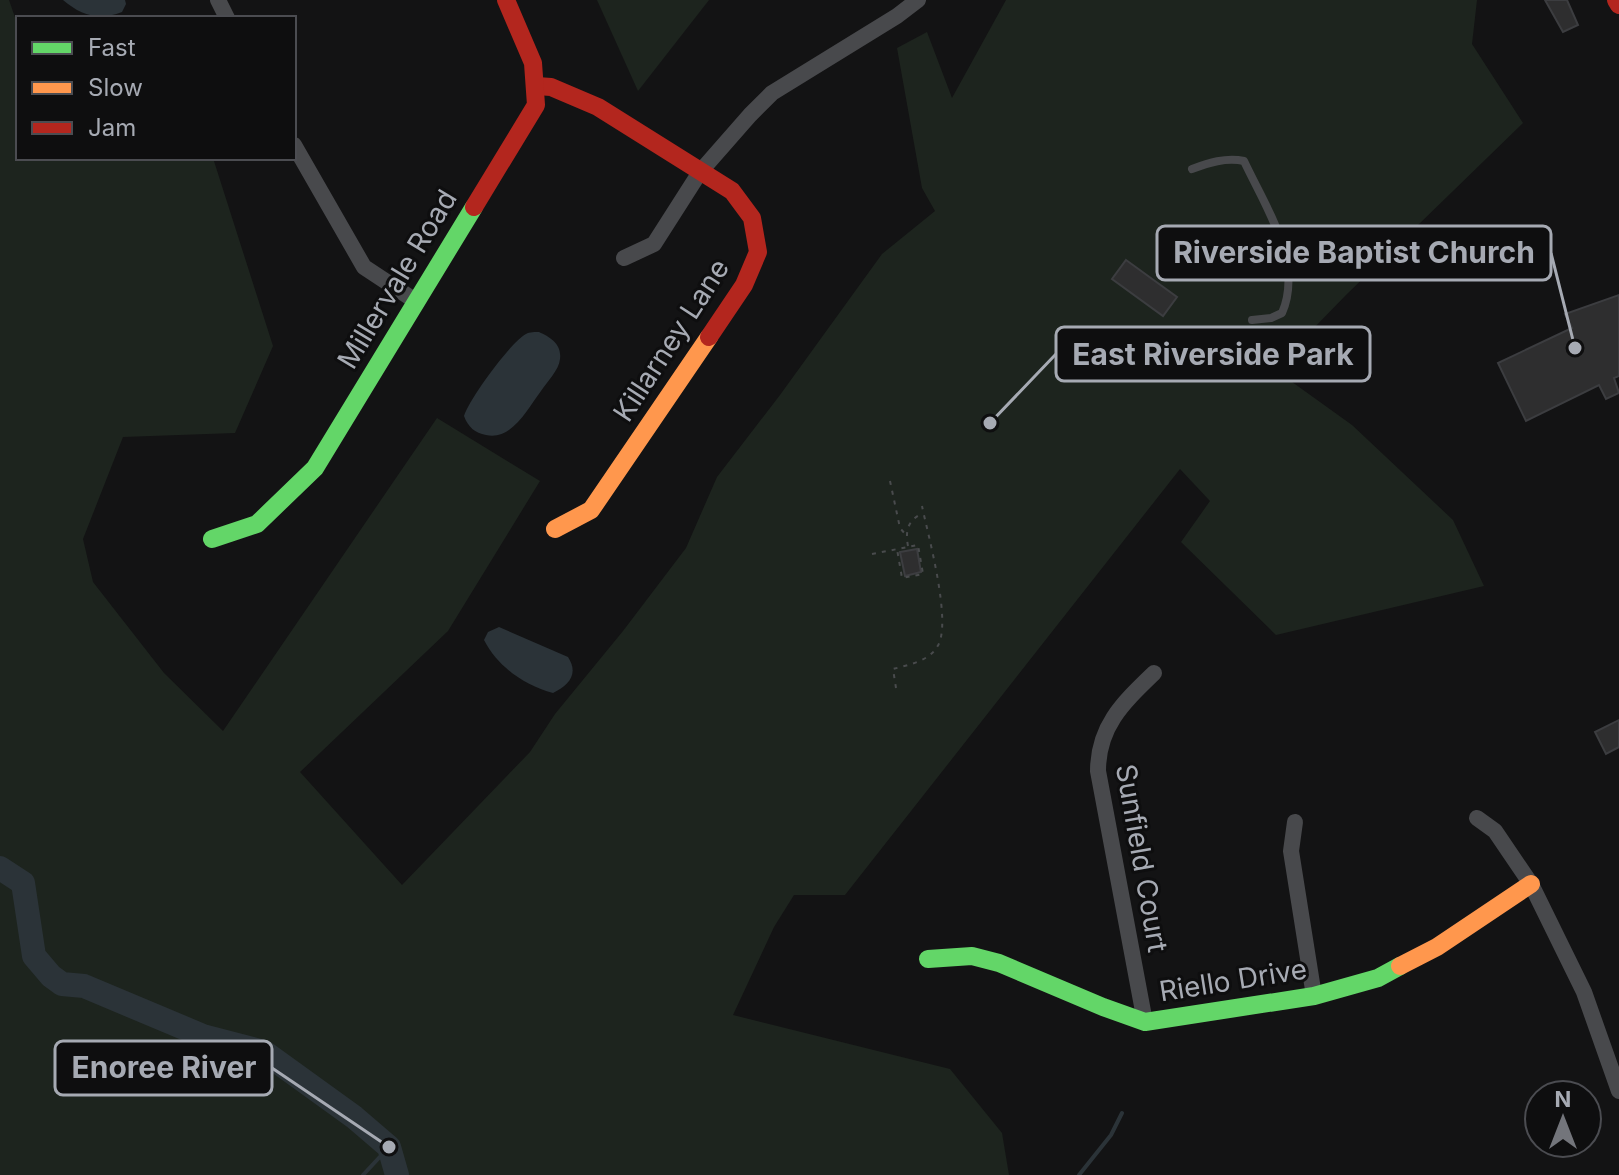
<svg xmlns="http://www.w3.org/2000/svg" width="1619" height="1175" font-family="Inter,sans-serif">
  <rect width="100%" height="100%" fill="#131314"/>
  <!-- green -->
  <g fill="#1d241e">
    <path d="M0,0H9L18,26V158H213L273,346L235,433L123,437L83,539L93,582L164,673L223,731L437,418L540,481L448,631L300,772L402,885L530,752L555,714L623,631L686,548L717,477L780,395L882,254L935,211L922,188L897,48L927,32L952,98L1006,0H1477L1472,44L1523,123L1346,295L1274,369L1352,425L1453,520L1484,586L1276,635L1181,542L1210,501L1180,469L845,895H794L774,927L733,1015L950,1069L1002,1133L1009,1175H0Z"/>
    <path d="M597,0H709L638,91Z"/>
  </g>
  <!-- water -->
  <g fill="#2b3338">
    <path d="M63,0H125L126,4L122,12C99,21 82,16 63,0Z"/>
    <path d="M539,332C550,337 562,344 560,359C559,370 547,382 541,391C528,408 512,441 486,435C475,433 468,427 464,416C470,398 510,343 526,334C529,332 536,332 539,332Z"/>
    <path d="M499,627L568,657C579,674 569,685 553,693C524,685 498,667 484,640L488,632Z"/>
  </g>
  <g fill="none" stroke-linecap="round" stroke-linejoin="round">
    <!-- stream -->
    <g stroke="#2b3338" stroke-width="4">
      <path d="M363,1175L389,1147"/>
      <path d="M1079,1175L1111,1135L1122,1113"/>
    </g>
    <!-- river -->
    <path stroke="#2b3338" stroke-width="24" d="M0,868L23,883L34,956L51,976L62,984L84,986L203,1036L264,1052L354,1117L389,1147L397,1175"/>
  </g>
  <!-- building -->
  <g fill="#2e2e2f" stroke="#3c3d40" stroke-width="2">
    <path d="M1545,0H1567L1578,25L1563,32Z"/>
    <path d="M1126,260L1177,297L1163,316L1112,279Z"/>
    <path d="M1619,295V376L1614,378L1619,393L1606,399L1599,385L1526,421L1498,363L1572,328L1565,314Z"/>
    <path d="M917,549L921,572L905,576L900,552Z"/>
    <path d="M1619,720V747L1606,754L1595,732Z"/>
  </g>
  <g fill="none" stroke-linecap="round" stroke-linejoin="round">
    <!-- path -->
    <g stroke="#494b4d" stroke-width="2" stroke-dasharray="4 6" stroke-linecap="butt">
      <path d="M890,481L900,528L906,535"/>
      <path d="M908,546C905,530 908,520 923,513"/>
      <path d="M872,554L918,545L923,574L902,578L897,549"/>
      <path d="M896,688L893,669C908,665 929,661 937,647C953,625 928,535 922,506"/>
    </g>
    <!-- lane -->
    <path stroke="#48494c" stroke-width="8" d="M1192,169C1208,163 1226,157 1244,161C1265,206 1304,263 1282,313L1271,318L1252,320"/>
    <!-- street -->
    <g stroke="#48494c" stroke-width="16">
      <path d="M218,0L227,18"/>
      <path d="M294,145L364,267L417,302"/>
      <path d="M624,258L654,244L700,172L750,115L772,93L897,16L918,0"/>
      <path d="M1477,818L1495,831L1531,884L1584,992L1619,1091"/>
      <path d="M1295,822L1291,851L1314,996"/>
      <path d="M1145,1022L1098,771C1098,726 1123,703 1154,673"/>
    </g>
    <!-- fast -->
    <g stroke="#63d668" stroke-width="18">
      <path d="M212,539L257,524L315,468L474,207"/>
      <path d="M928,959L972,956L999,963L1103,1007L1145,1022L1314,996L1378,978L1400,966"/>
    </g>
    <!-- slow -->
    <g stroke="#ff974d" stroke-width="18">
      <path d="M555,529L591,510L709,337"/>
      <path d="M1400,966L1437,947L1531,884"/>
    </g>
    <!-- jam -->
    <g stroke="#b3261e" stroke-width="18">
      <path d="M1616,0L1619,5"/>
      <path d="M537,86L551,87L598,107L732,191L752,218L758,252L744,285L709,337"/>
      <path d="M474,207L536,105L533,63L506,0"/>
    </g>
  </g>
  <g text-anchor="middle" stroke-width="6" stroke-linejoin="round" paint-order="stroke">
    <!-- street labels -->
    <g font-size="28" fill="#a6aab3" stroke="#0e0e0f">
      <text transform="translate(397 279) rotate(-59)" y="10">Millervale Road</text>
      <text transform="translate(671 340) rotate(-57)" y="10">Killarney Lane</text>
      <text transform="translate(1142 858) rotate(80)" y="10">Sunfield Court</text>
      <text transform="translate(1233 980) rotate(-9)" y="10">Riello Drive</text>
    </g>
  </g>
  <!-- callouts -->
  <path fill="none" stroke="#a6aab3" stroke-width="3" d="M1575 348L1551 253M990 423L1056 354M389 1147L272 1068"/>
  <g fill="#a6aab3" stroke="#0e0e0f" stroke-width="3">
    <circle cx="1575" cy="348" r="8"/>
    <circle cx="990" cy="423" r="8"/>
    <circle cx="389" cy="1147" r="8"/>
  </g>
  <g fill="#0e0e0f" stroke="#a6aab3" stroke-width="3">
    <rect x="1157" y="226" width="394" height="54" rx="8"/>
    <rect x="1056" y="327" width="314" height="54" rx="8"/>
    <rect x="55" y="1041" width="217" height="54" rx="8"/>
  </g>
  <g font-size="30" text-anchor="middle" font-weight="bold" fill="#a6aab3">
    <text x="1354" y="263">Riverside Baptist Church</text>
    <text x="1213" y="365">East Riverside Park</text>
    <text x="164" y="1078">Enoree River</text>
  </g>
  <!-- legend -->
  <rect x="16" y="16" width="280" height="144" fill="#0e0e0f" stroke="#4b4c51" stroke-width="2"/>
  <rect x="32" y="42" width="40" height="12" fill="#63d668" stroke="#4b4c51" stroke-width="2"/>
  <text x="88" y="56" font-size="24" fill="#a6aab3">Fast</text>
  <rect x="32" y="82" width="40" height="12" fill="#ff974d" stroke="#4b4c51" stroke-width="2"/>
  <text x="88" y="96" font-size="24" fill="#a6aab3">Slow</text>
  <rect x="32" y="122" width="40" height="12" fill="#b3261e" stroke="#4b4c51" stroke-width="2"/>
  <text x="88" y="136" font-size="24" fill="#a6aab3">Jam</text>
  <!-- north arrow -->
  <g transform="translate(1563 1119)"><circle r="38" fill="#0e0e0f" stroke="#4b4c51" stroke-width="2"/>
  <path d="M0-6L14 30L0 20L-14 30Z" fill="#73757b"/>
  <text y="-12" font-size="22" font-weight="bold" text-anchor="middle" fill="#a6aab3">N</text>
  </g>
</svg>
